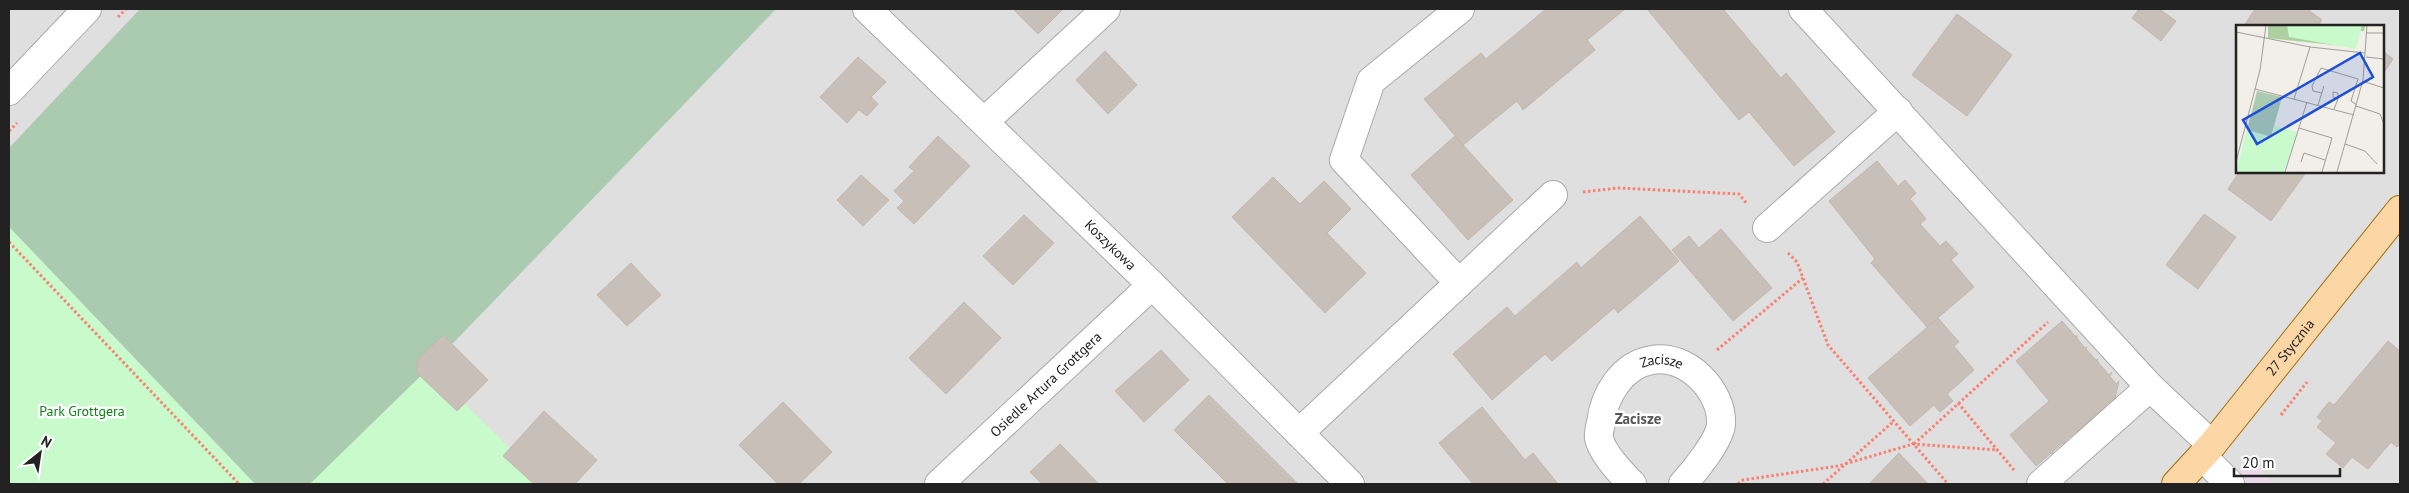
<svg xmlns="http://www.w3.org/2000/svg" width="2409" height="493" font-family="'PT Sans',sans-serif">
  <rect width="100%" height="100%" fill="#f2efe9"/>
  <!-- residential -->
  <path fill="#e0dfdf" fill-rule="evenodd" d="M9,9H2400V484H9ZM2238,26H2383V171H2238Z"/>
  <!-- industrial -->
  <path fill="#ebdbe8" d="M2252,460L2274,484H2230Z"/>
  <!-- cemetery -->
  <path fill="#aacbaf" d="M140,9H776L429,368L310,484H255L9,227V148Z"/>
  <!-- park -->
  <g fill="#c8facc">
    <path d="M9,227L255,484H9Z"/>
    <path d="M429,368L546,484H310Z"/>
  </g>
  <!-- building -->
  <g fill="#c7bfb8" stroke="#c4b6ab">
    <path d="M1013,9H1063L1038,34Z"/>
    <path d="M1546,9H1625L1587,40L1595,50L1523,110L1517,101L1463,145L1424,99L1481,53L1486,59Z"/>
    <path d="M1647,9H1723L1781,78L1786,73L1835,132L1794,166L1749,112L1739,120Z"/>
    <path d="M2139,9H2159L2176,21L2161,41L2132,18Z"/>
    <path d="M2255,9H2307L2322,20L2318,26H2244Z"/>
    <path d="M1957,14L2012,55L1967,116L1912,75Z"/>
    <path d="M1105,51L1137,85L1108,114L1076,80Z"/>
    <path d="M2383,51L2393,59L2383,74Z"/>
    <path d="M858,57L886,82L871,97L878,104L867,116L859,110L847,123L820,97Z"/>
    <path d="M938,136L970,166L914,224L897,208L904,201L894,191L914,171L909,167Z"/>
    <path d="M1455,136L1513,200L1468,240L1411,175Z"/>
    <path d="M1877,161L1898,186L1905,180L1916,193L1910,199L1926,219L1920,224L1940,246L1946,241L1958,254L1951,260L1974,287L1927,327L1871,263L1875,259L1829,201Z"/>
    <path d="M2240,171H2307L2271,221L2228,189Z"/>
    <path d="M861,175L889,200L863,226L837,200Z"/>
    <path d="M1273,177L1300,204L1324,181L1351,209L1327,233L1366,273L1325,313L1232,217Z"/>
    <path d="M2204,214L2236,237L2198,289L2166,265Z"/>
    <path d="M1024,215L1054,243L1013,285L983,256Z"/>
    <path d="M1640,216L1679,261L1618,313L1614,308L1552,361L1545,354L1492,400L1453,354L1507,307L1515,316L1577,262L1581,268Z"/>
    <path d="M1721,229L1772,288L1733,321L1672,250L1689,236L1699,248Z"/>
    <path d="M631,263L661,295L627,326L597,295Z"/>
    <path d="M964,302L1001,338L946,394L909,358Z"/>
    <path d="M1938,318L1959,342L1954,346L1974,370L1947,394L1953,401L1940,412L1934,405L1910,426L1868,378Z"/>
    <path d="M2062,321L2075,336H2078L2076,337L2085,348L2087,347L2086,349L2096,360L2098,359L2097,361L2109,375L2112,372L2110,376L2116,384L2119,381L2115,398L2118,401L2115,399L2104,409L2107,412L2102,410L2092,418L2094,422L2090,420L2077,432L2078,433L2076,432L2064,442L2066,444L2063,443L2052,452L2054,454L2051,453L2036,466L2010,435L2049,401L2016,361Z"/>
    <path d="M443,335L488,380L457,411L417,373V360Z"/>
    <path d="M2388,341L2400,351V444L2397,447L2391,442L2368,469L2352,457L2343,468L2326,454L2336,443L2317,427L2322,421L2317,417L2329,402L2334,405Z"/>
    <path d="M1161,350L1189,380L1144,422L1115,391Z"/>
    <path d="M1209,395L1298,484H1228L1174,430Z"/>
    <path d="M783,402L832,452L799,484H778L739,445Z"/>
    <path d="M1482,407L1525,460L1533,453L1558,484H1473L1439,443Z"/>
    <path d="M544,411L597,460L575,484H534L503,456Z"/>
    <path d="M1060,444L1099,484H1042L1030,472Z"/>
    <path d="M1899,453L1928,484H1869Z"/>
  </g>
  <g fill="none" stroke-linecap="round" stroke-linejoin="round">
    <!-- minor casing -->
    <g stroke="#a9a9a9" stroke-width="30">
      <g id="minor">
        <path id="s1" d="M867,9L1152,285L1350,484"/>
        <path d="M1803,9L2150,387L2041,484"/>
        <path d="M9,91L87,9"/>
        <path d="M985,121L1106,9"/>
        <path d="M1767,228L1898,111"/>
        <path d="M1459,283L1344,160L1371,81L1460,9"/>
        <path d="M2150,387L2212,445"/>
        <path d="M1299,433L1553,195"/>
        <path d="M2202,456L2230,484"/>
        <path id="s2" d="M939,484L1152,285"/>
        <path id="s3" d="M1632,484C1621,473 1602,453 1599,438C1598,434 1600,427 1601,423C1604,395 1622,365 1652,360C1686,353 1723,391 1721,424C1720,440 1694,472 1683,484"/>
      </g>
    </g>
    <!-- major casing -->
    <g stroke="#a06b00" stroke-width="30">
      <g id="major">
        <path id="s4" d="M2176,484L2212,445L2400,210"/>
      </g>
    </g>
    <!-- path -->
    <g stroke="#fa8072" stroke-width="3" stroke-dasharray="2.5 2.5" stroke-linecap="butt">
      <path d="M118,17L126,9"/>
      <path d="M9,131L17,123"/>
      <path d="M1583,192L1618,188L1739,194L1747,204"/>
      <path d="M9,242L239,484"/>
      <path d="M1788,253L1797,262L1828,345L1948,484"/>
      <path d="M1717,350L1803,278"/>
      <path d="M1958,403L2014,470"/>
      <path d="M2281,415L2307,382"/>
      <path d="M1914,444L2048,322"/>
      <path d="M1738,484L1743,480L1838,466L1913,444L1998,450"/>
      <path d="M1823,484L1894,421"/>
    </g>
    <!-- minor -->
    <use href="#minor" stroke="#fff" stroke-width="28"/>
    <!-- major -->
    <use href="#major" stroke="#fcd6a4" stroke-width="28"/>
  </g>
  <g text-anchor="middle" stroke-width="5" stroke-linejoin="round" paint-order="stroke">
    <!-- street labels -->
    <g font-size="14" fill="#222" stroke="#fff">
      <text dy="5" stroke="none"><textPath href="#s1" startOffset="339">Koszykowa</textPath></text>
      <text dy="5" stroke="none"><textPath href="#s4" startOffset="178">27 Stycznia</textPath></text>
      <text dy="5" stroke="none"><textPath href="#s3" startOffset="169">Zacisze</textPath></text>
      <text dy="5" stroke="none"><textPath href="#s2" startOffset="146">Osiedle Artura Grottgera</textPath></text>
    </g>
    <!-- park labels -->
    <g font-size="14" fill="#0c8416" stroke="#fff">
      <text x="82" y="416">Park Grottgera</text>
    </g>
    <!-- neighbourhood labels -->
    <g font-size="15" font-weight="bold" fill="#555" stroke="#fff">
      <text x="1638" y="424">Zacisze</text>
    </g>
  </g>
  <!-- overview -->
  <g transform="translate(2236 25)">
    <rect width="148" height="148" fill="#f2efe9"/>
    <path d="M32,0H129V2L128,6H115L107,21L32,13Z" fill="#add19e"/>
    <path d="M21,66L46,72L35,112L11,105Z" fill="#aacbaf"/>
    <path d="M51,0H126L120,24L53,12ZM38,101L61,107L48,147H0L11,105L35,112Z" fill="#c8facc"/>
    <path fill="none" stroke="#9f9d99" stroke-width="1" d="M0,7L74,22L129,28M131,8H148M130,32L148,34M126,56L148,63M19,64L118,90M86,68L77,66L76,61L85,43L122,54L115,76L121,80M58,74L74,22M82,80L88,61M120,81L144,89L148,99M98,84L102,74V68L97,67V72L102,74M63,103L96,113L86,147M109,119L129,126L141,139M0,137L24,45L30,0M65,137L68,128L89,135M49,147L71,77M101,147L127,55L131,0"/>
    <path fill="#1d4ed8" fill-opacity="0.15" stroke="#1d4ed8" stroke-width="2.5" d="M124,28L137,52L21,119L7,95Z"/>
    <rect width="148" height="148" fill="none" stroke="#222" stroke-width="2.5"/>
  </g>
  <!-- border -->
  <rect width="2409" height="493" fill="none" stroke="#222222" stroke-width="20"/>
  <!-- north arrow -->
  <g transform="translate(40 453) rotate(30)" stroke="#ffffff" stroke-width="4" paint-order="stroke">
  <path d="M0-4L9 19L0 12L-9 19Z" fill="#222222"/>
  <text y="-8" font-size="14" font-weight="bold" text-anchor="middle" fill="#222222">N</text>
  </g>
  <!-- scale -->
  <path d="M2234 468v8h106v-8" fill="none" stroke="#222222" stroke-width="2.5"/>
  <text x="2242" y="468" font-size="15" fill="#222222" stroke="#ffffff" stroke-width="4" paint-order="stroke">20 m</text>
</svg>
